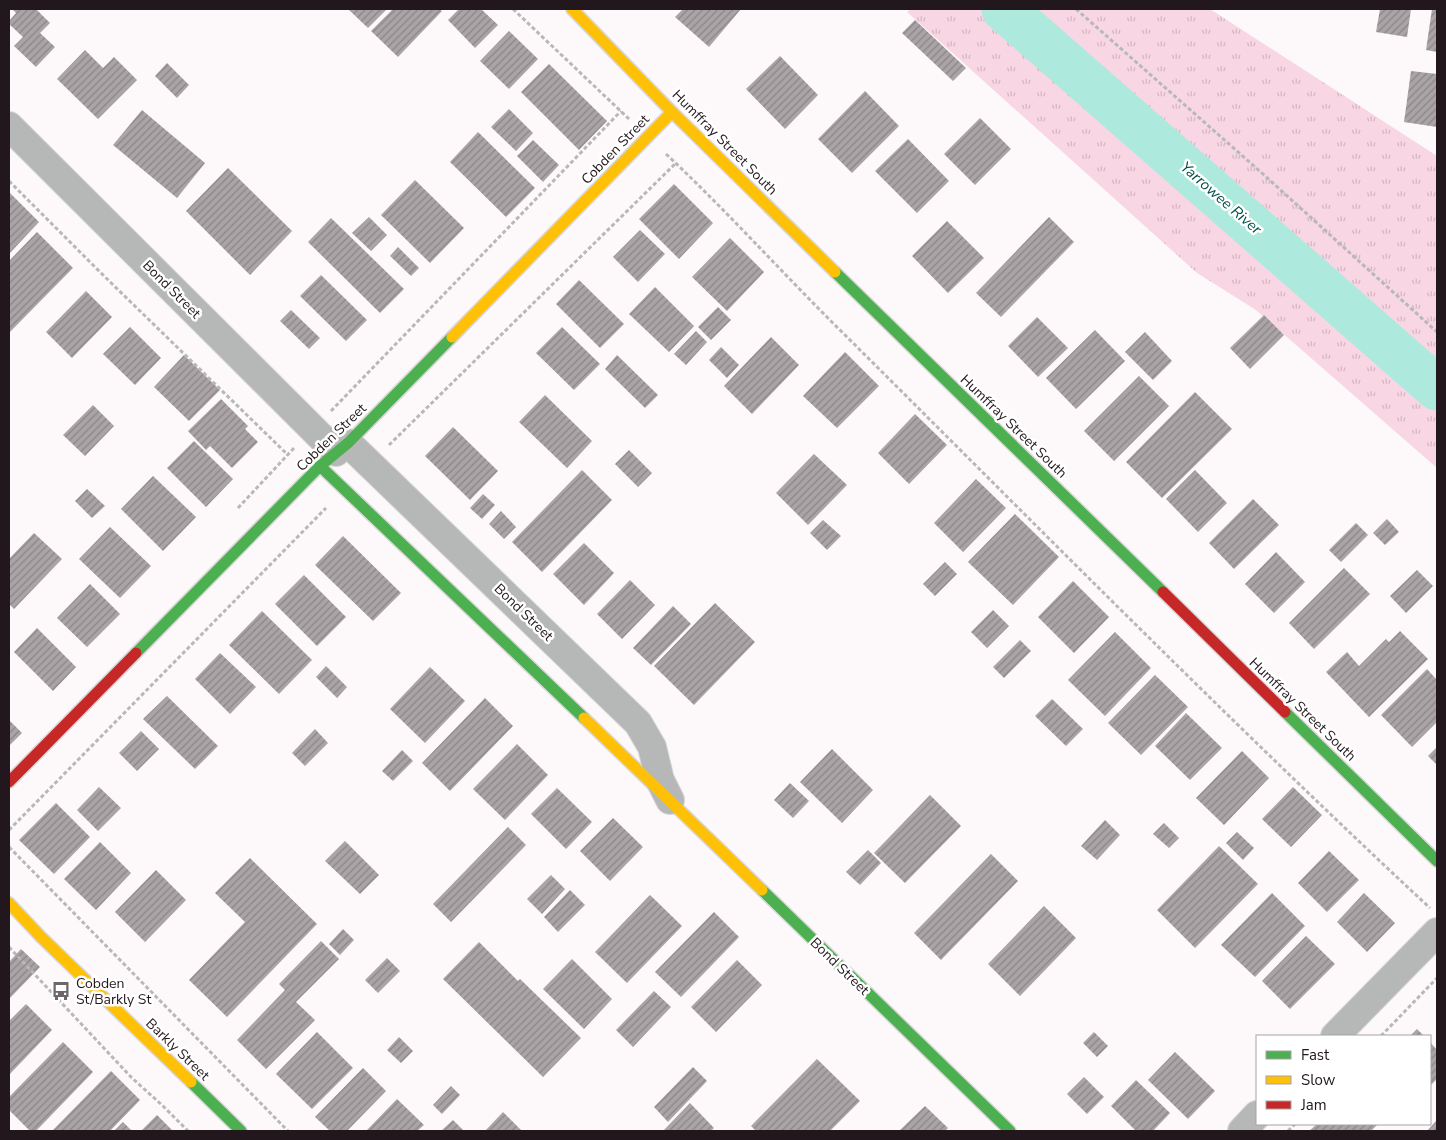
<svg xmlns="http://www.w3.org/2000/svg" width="1446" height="1140" font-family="'Nunito Sans',sans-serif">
  <defs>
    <pattern id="park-tufts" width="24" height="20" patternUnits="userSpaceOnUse" patternTransform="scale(1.25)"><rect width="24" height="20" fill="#f8d6e3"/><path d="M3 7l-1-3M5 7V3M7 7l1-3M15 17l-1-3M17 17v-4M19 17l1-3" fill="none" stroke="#d4b7c2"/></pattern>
    <pattern id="building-hatch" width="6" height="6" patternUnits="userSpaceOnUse" patternTransform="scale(1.25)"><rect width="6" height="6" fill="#aba4a7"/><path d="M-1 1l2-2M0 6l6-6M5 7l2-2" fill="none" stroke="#8b8587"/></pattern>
  </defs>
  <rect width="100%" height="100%" fill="#fdf9fb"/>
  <!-- park -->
  <path fill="url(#park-tufts)" d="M911,9H1210L1437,156V468L1256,310L1197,273L907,12Z"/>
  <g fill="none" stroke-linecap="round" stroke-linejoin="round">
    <!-- river -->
    <path stroke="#adeadd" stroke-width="45" d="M1004,9L1437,388"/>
  </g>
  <!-- building -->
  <g fill="url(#building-hatch)">
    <path d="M12,9H38L37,10L50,23L40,33L55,47L36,67L14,46L23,37L9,24V21L16,13Z"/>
    <path d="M348,9H387L368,28Z"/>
    <path d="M393,9H439L442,11L398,57L371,31Z"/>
    <path d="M459,9H481L498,25L475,48L448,20Z"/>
    <path d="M683,9H741L709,47L675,17Z"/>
    <path d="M1380,9H1411L1407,37L1376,32Z"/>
    <path d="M1432,9H1437V52L1426,50Z"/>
    <path d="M915,20L966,68L953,81L902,33Z"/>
    <path d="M509,31L538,59L509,89L480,61Z"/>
    <path d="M85,50L103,68L114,57L137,80L98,119L57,79Z"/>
    <path d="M780,56L818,95L785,129L746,89Z"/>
    <path d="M167,63L189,85L177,98L155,76Z"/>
    <path d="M549,64L607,121L579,150L521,92Z"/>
    <path d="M1411,71L1437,74V127L1404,122Z"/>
    <path d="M865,91L899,126L852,173L818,139Z"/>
    <path d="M509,109L533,133L516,151L491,127Z"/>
    <path d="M142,110L205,163L177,198L113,145Z"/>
    <path d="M980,118L1011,149L975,185L944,154Z"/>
    <path d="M478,132L535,188L506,217L450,162Z"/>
    <path d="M908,139L949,181L917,213L875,171Z"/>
    <path d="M533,140L559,165L543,182L517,156Z"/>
    <path d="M228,168L292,231L250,275L186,211Z"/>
    <path d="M415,180L464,228L430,263L381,215Z"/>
    <path d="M674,184L713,223L679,259L639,219Z"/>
    <path d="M9,192L39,222L9,254Z"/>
    <path d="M369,217L387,235L371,251L352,233Z"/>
    <path d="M1049,217L1074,242L1001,317L976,293Z"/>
    <path d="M331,218L404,289L380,313L308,242Z"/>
    <path d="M947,221L984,258L948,293L912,256Z"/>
    <path d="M640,230L665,254L638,282L613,257Z"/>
    <path d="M37,232L73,268L9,333V261Z"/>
    <path d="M730,238L764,272L727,311L692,277Z"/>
    <path d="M398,247L419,268L411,276L390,256Z"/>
    <path d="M321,275L367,320L346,341L300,296Z"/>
    <path d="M579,280L624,324L600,348L556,304Z"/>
    <path d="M655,287L694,326L669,352L629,314Z"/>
    <path d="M86,291L112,317L72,358L46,332Z"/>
    <path d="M718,307L731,320L711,340L698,327Z"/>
    <path d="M291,310L320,338L309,349L280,321Z"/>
    <path d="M1264,315L1284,335L1250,369L1230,348Z"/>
    <path d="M1037,317L1068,348L1038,377L1008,346Z"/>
    <path d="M130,327L161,358L135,385L103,354Z"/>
    <path d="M562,327L600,364L574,390L536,353Z"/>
    <path d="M1095,330L1125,361L1076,409L1046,378Z"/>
    <path d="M696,331L707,342L686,365L674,354Z"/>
    <path d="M1145,332L1172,361L1153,380L1125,352Z"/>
    <path d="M771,337L799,365L752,414L724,386Z"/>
    <path d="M721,347L739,365L727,378L709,360Z"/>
    <path d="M845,352L879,386L837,428L803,396Z"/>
    <path d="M184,355L220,390L189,421L154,387Z"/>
    <path d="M617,355L658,395L645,408L605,369Z"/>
    <path d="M1139,376L1169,406L1114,461L1084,431Z"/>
    <path d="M1195,392L1232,429L1162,498L1126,462Z"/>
    <path d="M545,395L592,441L567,468L519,422Z"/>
    <path d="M221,399L248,426L245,429L258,442L232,468L210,446L206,450L188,431Z"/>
    <path d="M93,405L114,426L85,456L63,435Z"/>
    <path d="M915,414L947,445L909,484L878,453Z"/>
    <path d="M453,427L498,471L470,500L425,456Z"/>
    <path d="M194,441L233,479L206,507L167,468Z"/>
    <path d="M629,450L652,473L638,487L615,464Z"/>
    <path d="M814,454L847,485L808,525L776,493Z"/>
    <path d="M582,470L612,500L542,572L512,542Z"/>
    <path d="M1195,470L1227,503L1198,532L1166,499Z"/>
    <path d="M153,476L196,517L163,551L121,509Z"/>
    <path d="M976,479L1006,508L963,552L934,523Z"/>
    <path d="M87,489L105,506L92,518L75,501Z"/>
    <path d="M483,494L495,505L482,519L470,508Z"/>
    <path d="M1253,499L1279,525L1234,569L1209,543Z"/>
    <path d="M501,511L516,527L504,539L489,524Z"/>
    <path d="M1015,514L1059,557L1013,605L968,562Z"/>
    <path d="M1387,519L1399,532L1385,545L1373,533Z"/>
    <path d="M823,520L841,536L827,550L810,533Z"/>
    <path d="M1356,523L1368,535L1341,562L1329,550Z"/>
    <path d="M110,527L151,566L120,598L79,559Z"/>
    <path d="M34,533L62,559L14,609L9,604V559Z"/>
    <path d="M343,536L401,593L373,621L315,565Z"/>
    <path d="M584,543L614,573L584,605L553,574Z"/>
    <path d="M1276,552L1305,582L1274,613L1245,584Z"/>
    <path d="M945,562L957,574L935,596L923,584Z"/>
    <path d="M1344,568L1370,594L1314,649L1289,623Z"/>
    <path d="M1417,570L1433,586L1406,613L1390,596Z"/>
    <path d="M304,575L346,617L317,646L275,604Z"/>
    <path d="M630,580L655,605L622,639L597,614Z"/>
    <path d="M1073,581L1109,617L1074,653L1038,617Z"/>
    <path d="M90,584L120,614L87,647L57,618Z"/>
    <path d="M715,603L755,642L694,705L654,666Z"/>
    <path d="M673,606L691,624L651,665L633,648Z"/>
    <path d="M993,610L1009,626L987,648L971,632Z"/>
    <path d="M262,611L312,660L279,694L229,645Z"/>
    <path d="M37,628L76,667L53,691L14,652Z"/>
    <path d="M1400,631L1428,659L1369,717L1326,672L1347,652L1359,666L1386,639L1389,642Z"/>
    <path d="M1115,632L1151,668L1105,716L1068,680Z"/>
    <path d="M1020,640L1031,651L1004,678L993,667Z"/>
    <path d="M220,653L256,687L230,714L195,679Z"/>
    <path d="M326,666L347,687L337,698L316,677Z"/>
    <path d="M430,667L465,701L425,743L390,709Z"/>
    <path d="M1427,669L1437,680V722L1412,747L1381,715Z"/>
    <path d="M1155,675L1188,707L1141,755L1108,723Z"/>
    <path d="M167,696L218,746L195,769L143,719Z"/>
    <path d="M485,698L513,726L450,791L422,763Z"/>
    <path d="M1052,699L1083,729L1066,746L1035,716Z"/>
    <path d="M1186,713L1222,748L1190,780L1155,746Z"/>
    <path d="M9,720L22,733L9,746Z"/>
    <path d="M315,729L328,743L305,766L292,753Z"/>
    <path d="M141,731L159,749L137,771L119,753Z"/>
    <path d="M517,744L548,775L505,820L473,789Z"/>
    <path d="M1437,747V765L1428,756Z"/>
    <path d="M832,749L873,790L842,823L800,782Z"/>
    <path d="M402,750L413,761L393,781L382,771Z"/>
    <path d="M1242,751L1269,778L1224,825L1196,798Z"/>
    <path d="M790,783L809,801L793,818L774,800Z"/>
    <path d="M99,787L121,808L98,831L77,810Z"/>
    <path d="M1293,787L1322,815L1291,847L1262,819Z"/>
    <path d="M557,788L592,822L566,849L531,814Z"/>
    <path d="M930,795L961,826L905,883L874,853Z"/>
    <path d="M56,803L90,837L54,874L19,840Z"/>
    <path d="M613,818L643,847L610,881L580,851Z"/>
    <path d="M1105,820L1120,835L1097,860L1081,846Z"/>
    <path d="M1164,823L1179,838L1169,848L1153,834Z"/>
    <path d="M508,827L526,845L451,922L433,904Z"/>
    <path d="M1237,832L1254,848L1243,860L1226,843Z"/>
    <path d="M345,841L379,875L360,894L325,861Z"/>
    <path d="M100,842L131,873L96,910L64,879Z"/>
    <path d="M1219,846L1258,884L1195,948L1157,910Z"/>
    <path d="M868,850L881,863L860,885L846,872Z"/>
    <path d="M1329,851L1359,880L1327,912L1298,883Z"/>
    <path d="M991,854L1018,881L941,960L914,933Z"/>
    <path d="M250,858L317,924L227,1017L189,980L245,922L215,893Z"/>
    <path d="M156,870L186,900L145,942L115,912Z"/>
    <path d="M551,875L565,889L542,914L527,899Z"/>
    <path d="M570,890L585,905L558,932L544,917Z"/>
    <path d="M1272,893L1305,926L1255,977L1221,945Z"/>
    <path d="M1364,893L1395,923L1367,952L1337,922Z"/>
    <path d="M650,895L682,926L627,983L595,952Z"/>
    <path d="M1044,906L1076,938L1020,996L988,964Z"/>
    <path d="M714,912L739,937L681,997L655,972Z"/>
    <path d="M343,929L354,940L340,955L329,944Z"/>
    <path d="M1306,936L1335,964L1290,1009L1262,981Z"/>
    <path d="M321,941L339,959L296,1002L315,1020L266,1069L237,1040L285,990L279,984Z"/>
    <path d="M479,942L518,981L520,979L581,1038L543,1077L443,979Z"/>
    <path d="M21,949L40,967L9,999V962Z"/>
    <path d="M387,958L400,971L378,993L365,980Z"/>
    <path d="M572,959L612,999L584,1029L543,989Z"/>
    <path d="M737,960L762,985L716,1032L691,1007Z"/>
    <path d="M654,991L671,1007L633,1047L616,1030Z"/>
    <path d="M26,1004L52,1030L9,1075V1021Z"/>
    <path d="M1417,1029L1424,1036H1410Z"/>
    <path d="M317,1032L353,1068L312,1109L276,1074Z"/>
    <path d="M1094,1032L1108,1046L1097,1057L1083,1043Z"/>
    <path d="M399,1037L413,1051L401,1063L387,1050Z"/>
    <path d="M63,1042L93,1072L36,1131H30L9,1110V1097Z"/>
    <path d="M1430,1042L1437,1050V1079L1430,1086Z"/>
    <path d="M1175,1052L1215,1091L1188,1119L1148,1080Z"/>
    <path d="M817,1059L860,1101L830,1131H756L751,1126Z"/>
    <path d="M693,1067L707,1081L668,1122L654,1107Z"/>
    <path d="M363,1068L386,1091L347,1131H330L315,1117Z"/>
    <path d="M111,1071L140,1100L110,1131H52Z"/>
    <path d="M1084,1077L1104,1097L1087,1114L1067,1094Z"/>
    <path d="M1136,1080L1170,1113L1153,1131H1136L1111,1106Z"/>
    <path d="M451,1086L460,1095L442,1114L433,1105Z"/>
    <path d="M397,1099L424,1125L417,1131H366Z"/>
    <path d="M690,1103L714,1128L711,1131H663Z"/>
    <path d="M925,1106L948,1128L945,1131H899Z"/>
    <path d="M503,1112L522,1131H485Z"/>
    <path d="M157,1115L173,1131H141Z"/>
    <path d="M453,1120L464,1131H441Z"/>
    <path d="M1437,1120V1131H1427Z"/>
    <path d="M123,1122L132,1131H114Z"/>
    <path d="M1317,1124H1378L1371,1131H1309Z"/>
  </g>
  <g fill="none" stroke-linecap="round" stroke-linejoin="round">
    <!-- street casing -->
    <g stroke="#d9d6d7" stroke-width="30">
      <g id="street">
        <path d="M9,126L336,452"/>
        <path d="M348,443L638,723L652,747L660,780L670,800"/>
        <path d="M1335,1036L1437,932"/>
        <path d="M1242,1131L1257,1115"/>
      </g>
    </g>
    <!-- fast casing -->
    <g stroke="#d9d6d7" stroke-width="14">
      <g id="fast">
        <path d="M835,272L1163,592"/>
        <path d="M320,466L584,718"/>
        <path d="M136,653L320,466L348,443L452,337"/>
        <path d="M1285,712L1437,861"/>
        <path d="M762,890L1010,1131"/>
        <path d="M191,1082L241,1131"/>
      </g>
    </g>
    <!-- slow casing -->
    <g stroke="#d9d6d7" stroke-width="14">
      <g id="slow">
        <path d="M572,9L672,112L835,272"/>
        <path d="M452,337L672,112"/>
        <path d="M584,718L762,890"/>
        <path d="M9,903L41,937L191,1082"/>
      </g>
    </g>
    <!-- jam casing -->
    <g stroke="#d9d6d7" stroke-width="14">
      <g id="jam">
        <path d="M1163,592L1285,712"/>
        <path d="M9,782L136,653"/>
      </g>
    </g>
    <!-- path -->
    <g stroke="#b7b8b8" stroke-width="3" stroke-dasharray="4 2.5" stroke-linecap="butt">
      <path d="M513,9L629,119"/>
      <path d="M1076,9L1263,174L1437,332"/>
      <path d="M666,154C728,212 784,275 844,334C1038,527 1230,722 1430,908"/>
      <path d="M9,181L104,276L288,455"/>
      <path d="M331,411L621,111"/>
      <path d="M389,445L676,163"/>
      <path d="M238,508L295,447"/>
      <path d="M9,830L326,508"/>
      <path d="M9,847L288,1131"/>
      <path d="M9,947L132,1078L163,1106L188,1131"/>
      <path d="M1381,1036L1437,978"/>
      <path d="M1288,1131L1295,1124"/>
    </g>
    <!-- street -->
    <use href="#street" stroke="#b5b8b7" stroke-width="28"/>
    <!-- fast -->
    <use href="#fast" stroke="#4caf50" stroke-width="11"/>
    <!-- slow -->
    <use href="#slow" stroke="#ffc107" stroke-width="11"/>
    <!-- jam -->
    <use href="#jam" stroke="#c62828" stroke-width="11"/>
  </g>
  <!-- icons -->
  <defs>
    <g id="bus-bare" transform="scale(1.5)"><path d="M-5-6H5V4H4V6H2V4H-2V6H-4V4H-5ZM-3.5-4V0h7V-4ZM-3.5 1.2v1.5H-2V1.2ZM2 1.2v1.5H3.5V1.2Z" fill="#6f666a" stroke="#fff" stroke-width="2.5" paint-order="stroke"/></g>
  </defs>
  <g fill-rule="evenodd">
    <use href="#bus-bare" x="61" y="991"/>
  </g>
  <g text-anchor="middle" stroke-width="5" stroke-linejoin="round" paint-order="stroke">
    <!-- street labels -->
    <g font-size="14" fill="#22171c" stroke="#fff">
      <text transform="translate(725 142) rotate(45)" y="5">Humffray Street South</text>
      <text transform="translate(615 149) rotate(-46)" y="5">Cobden Street</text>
      <text transform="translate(172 289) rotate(45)" y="5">Bond Street</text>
      <text transform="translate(1014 426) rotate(44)" y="5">Humffray Street South</text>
      <text transform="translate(331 437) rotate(-44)" y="5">Cobden Street</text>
      <text transform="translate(524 612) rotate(44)" y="5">Bond Street</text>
      <text transform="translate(1303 709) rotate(44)" y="5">Humffray Street South</text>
      <text transform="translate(840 966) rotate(44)" y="5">Bond Street</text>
      <text transform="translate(178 1049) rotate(44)" y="5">Barkly Street</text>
    </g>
    <!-- poi labels -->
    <g font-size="14" fill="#22171c" stroke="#fff" text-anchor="start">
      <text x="76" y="988">Cobden<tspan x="76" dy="16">St/Barkly St</tspan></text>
    </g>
    <!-- water labels -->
    <g font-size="15" font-style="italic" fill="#005145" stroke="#fff">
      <text transform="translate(1221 198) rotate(41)" y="5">Yarrowee River</text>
    </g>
  </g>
  <!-- border -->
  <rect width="1446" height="1140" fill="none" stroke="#22171c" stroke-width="20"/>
  <!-- legend -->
  <rect x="1256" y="1035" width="175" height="90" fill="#ffffff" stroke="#a7a2a4"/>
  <rect x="1266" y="1051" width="25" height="8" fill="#4caf50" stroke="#a7a2a4"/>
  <text x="1301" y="1060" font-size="15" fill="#22171c">Fast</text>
  <rect x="1266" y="1076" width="25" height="8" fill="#ffc107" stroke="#a7a2a4"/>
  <text x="1301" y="1085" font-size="15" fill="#22171c">Slow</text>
  <rect x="1266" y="1101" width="25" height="8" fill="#c62828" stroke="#a7a2a4"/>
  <text x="1301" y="1110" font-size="15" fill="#22171c">Jam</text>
</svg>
